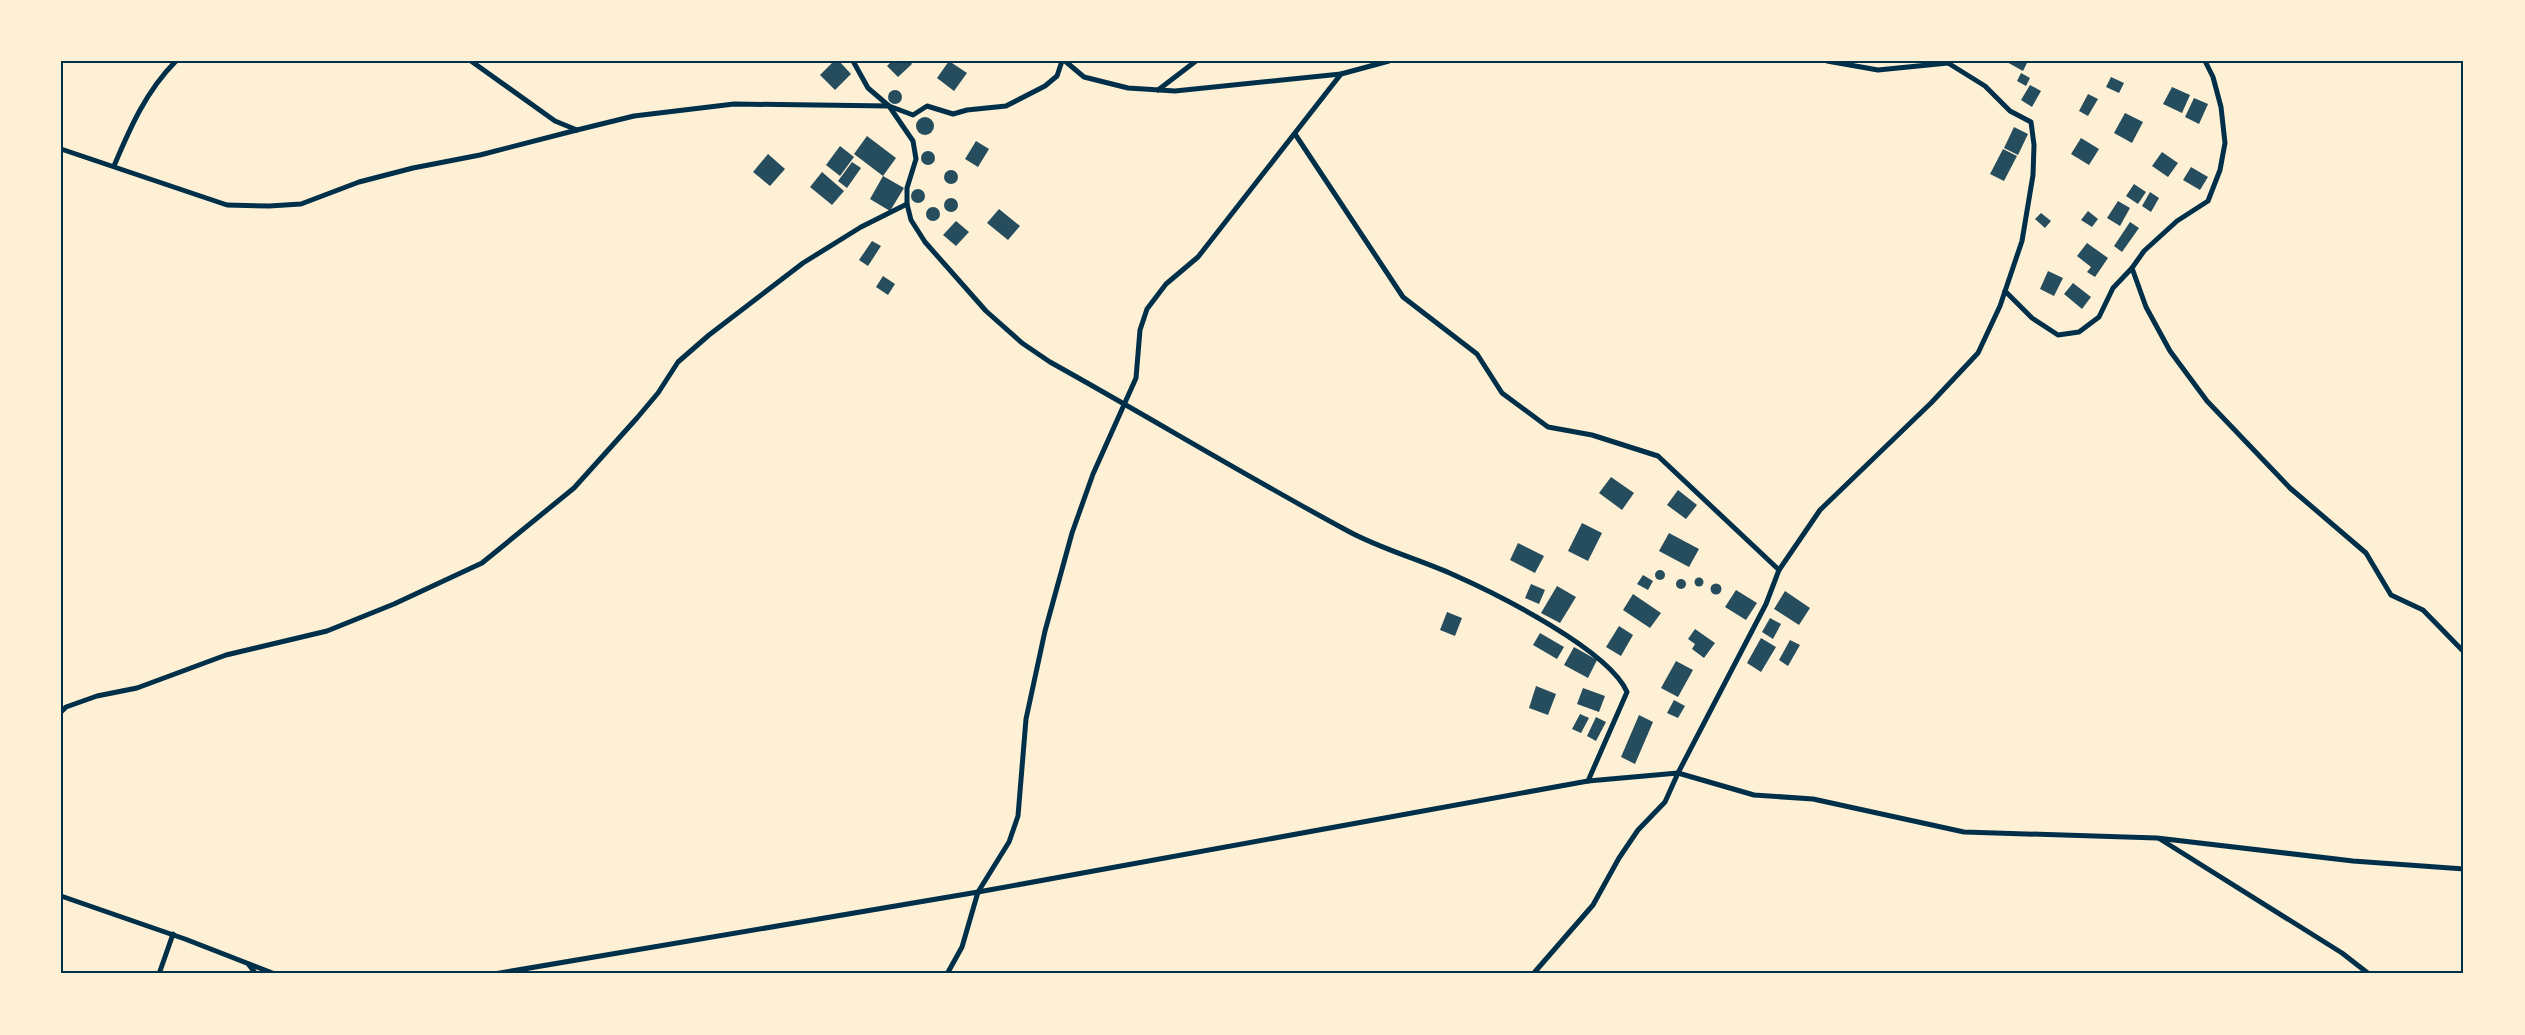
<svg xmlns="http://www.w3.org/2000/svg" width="2525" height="1035" font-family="Ubuntu,sans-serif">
  <rect width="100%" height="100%" fill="#fdf0d5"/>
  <!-- building -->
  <g fill="#264d5e">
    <path d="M834,61H839L851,74L835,90L820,75Z"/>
    <path d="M892,61H910L912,64L898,77L887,66Z"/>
    <path d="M949,61L967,73L954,91L937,78Z"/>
    <path d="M2005,61H2028L2023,71Z"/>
    <path d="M2021,73L2030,78L2026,86L2017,81Z"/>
    <path d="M2111,77L2124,83L2119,93L2106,87Z"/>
    <path d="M2030,85L2041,91L2032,107L2021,100Z"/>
    <path d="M2172,87L2190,95L2182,113L2163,104Z"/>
    <circle cx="895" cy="97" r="7"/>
    <path d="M2088,94L2098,99L2088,116L2079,111Z"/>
    <path d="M2194,98L2208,104L2199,124L2185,117Z"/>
    <path d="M2125,113L2143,122L2132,143L2114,133Z"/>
    <circle cx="925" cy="126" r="9"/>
    <path d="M2014,127L2028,134L2018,155L2004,148Z"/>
    <path d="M867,136L896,158L883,176L854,154Z"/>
    <path d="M2081,138L2099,149L2089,165L2071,154Z"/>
    <path d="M976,141L989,149L978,167L965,159Z"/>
    <path d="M840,146L854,157L840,176L826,165Z"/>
    <path d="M2003,149L2017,156L2004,181L1990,174Z"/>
    <circle cx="928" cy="158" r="7"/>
    <path d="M2162,152L2178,163L2168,177L2152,166Z"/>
    <path d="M768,154L785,169L770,186L753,172Z"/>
    <path d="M852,162L861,168L847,188L838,181Z"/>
    <path d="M2191,167L2208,177L2200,190L2183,180Z"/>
    <circle cx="951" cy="177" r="7"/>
    <path d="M822,172L844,191L832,205L810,187Z"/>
    <path d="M883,176L904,188L890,211L870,199Z"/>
    <path d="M2134,184L2146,192L2138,204L2126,196Z"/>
    <circle cx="918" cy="196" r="7"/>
    <path d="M2150,192L2159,198L2151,212L2142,206Z"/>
    <circle cx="951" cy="205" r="7"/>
    <path d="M2118,201L2130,208L2120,226L2107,218Z"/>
    <circle cx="933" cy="214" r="7"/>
    <path d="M999,209L1020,226L1008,240L987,223Z"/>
    <path d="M2088,211L2098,219L2092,227L2081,220Z"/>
    <path d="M2041,213L2051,221L2045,228L2035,219Z"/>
    <path d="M956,221L969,232L956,246L943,235Z"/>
    <path d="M2130,222L2139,228L2122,252L2114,246Z"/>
    <path d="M872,241L881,246L868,266L859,260Z"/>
    <path d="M2087,243L2108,258L2095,277L2087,272L2091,267L2077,256Z"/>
    <path d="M2048,271L2063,278L2054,296L2040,289Z"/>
    <path d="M883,276L895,284L888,295L876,287Z"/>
    <path d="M2073,283L2091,297L2082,309L2064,294Z"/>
    <path d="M1611,477L1634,493L1622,510L1599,493Z"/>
    <path d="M1678,490L1697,505L1686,519L1667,505Z"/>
    <path d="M1582,523L1602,533L1588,561L1568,551Z"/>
    <path d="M1669,533L1699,549L1689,567L1659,551Z"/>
    <path d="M1518,543L1544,556L1535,573L1510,560Z"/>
    <circle cx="1660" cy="575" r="5"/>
    <path d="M1643,575L1653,581L1648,590L1637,584Z"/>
    <circle cx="1699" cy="582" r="4.5"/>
    <circle cx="1681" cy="584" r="5"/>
    <circle cx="1716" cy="589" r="5.5"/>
    <path d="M1531,584L1545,590L1539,604L1525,598Z"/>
    <path d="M1557,586L1576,597L1560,623L1541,613Z"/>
    <path d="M1736,590L1757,603L1746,620L1725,607Z"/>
    <path d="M1785,591L1810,608L1799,625L1774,609Z"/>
    <path d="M1633,594L1661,613L1650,628L1623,610Z"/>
    <path d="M1447,612L1462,618L1455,636L1440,630Z"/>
    <path d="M1770,618L1781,624L1773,639L1762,632Z"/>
    <path d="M1619,626L1633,635L1621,656L1606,647Z"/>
    <path d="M1695,629L1715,643L1704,658L1692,649L1695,644L1688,639Z"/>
    <path d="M1540,633L1564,647L1557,659L1533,645Z"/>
    <path d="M1761,638L1776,647L1761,672L1747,663Z"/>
    <path d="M1790,640L1800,645L1788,666L1779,660Z"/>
    <path d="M1574,647L1597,660L1588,678L1564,665Z"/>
    <path d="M1676,661L1693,670L1678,697L1661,688Z"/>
    <path d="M1536,686L1556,694L1548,715L1529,708Z"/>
    <path d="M1583,688L1605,696L1599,712L1577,704Z"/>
    <path d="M1674,700L1685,706L1678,718L1667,713Z"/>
    <path d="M1580,714L1589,718L1581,733L1572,729Z"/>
    <path d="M1639,715L1653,722L1635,764L1621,757Z"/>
    <path d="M1596,717L1606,722L1596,741L1587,736Z"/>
  </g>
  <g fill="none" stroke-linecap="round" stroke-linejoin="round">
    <!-- minor -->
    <g stroke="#003049" stroke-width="5">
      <path d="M471,61L555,121L577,130L634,116L734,104L889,106L913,115L927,106L953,114L967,110L1006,106L1045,86L1057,76L1062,61"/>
      <path d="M853,61L868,88L889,106L913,141L916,159L907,188V204L911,220L925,242L986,311L1022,343L1050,362C1149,417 1246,476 1346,530C1380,549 1419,559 1454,575C1497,594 1609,650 1627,692L1588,781"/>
      <path d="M1065,61L1084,77L1128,88L1175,91L1341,74L1389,61"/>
      <path d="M1158,90L1196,61"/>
      <path d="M1295,134L1403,297L1477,354L1502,393L1548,427L1592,435L1658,456L1779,570"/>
      <path d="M61,149L227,205L269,206L301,204L359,182L413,168L480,155L577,130"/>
      <path d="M114,166C130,128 146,91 176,61"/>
      <path d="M2132,268L2146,307L2170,351L2207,401L2290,488L2366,553L2391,595L2423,610L2464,652"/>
      <path d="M2005,291L2032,318L2058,335L2079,332L2099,317L2113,288L2132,268L2144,251L2177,221L2208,201L2220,170L2225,143L2221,107L2213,77L2205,61"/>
      <path d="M61,712L66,707L97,696L137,688L226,655L327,631L394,604L482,563L574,488L637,418L658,393L678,362L709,335L803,263L861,227L907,204"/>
      <path d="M2160,839L2342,953L2369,974"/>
      <path d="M61,896L185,939L275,974"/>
      <path d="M249,965L256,974"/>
      <path d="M159,974L173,934"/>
      <path d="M494,974L978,892L1588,781L1678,773L1754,795L1813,799L1964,832L2157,838L2353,861L2464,869"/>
      <path d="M947,974L962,947L978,892L1009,842L1018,816L1026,719L1045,631L1072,533L1093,474L1136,378L1140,330L1147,309L1166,284L1198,257L1341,74"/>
      <path d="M1533,974L1593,905L1619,858L1638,830L1665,802L1678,773L1766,604L1779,570L1820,510L1931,403L1978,353L2000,306L2022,241L2033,175L2034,145L2031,122L2010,111L1985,86L1948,63L1878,70L1827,61"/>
    </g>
  </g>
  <!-- border -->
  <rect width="2525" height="1035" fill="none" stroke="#fdf0d5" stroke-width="125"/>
  <rect x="62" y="62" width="2400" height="910" fill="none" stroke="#003049" stroke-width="2"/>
</svg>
